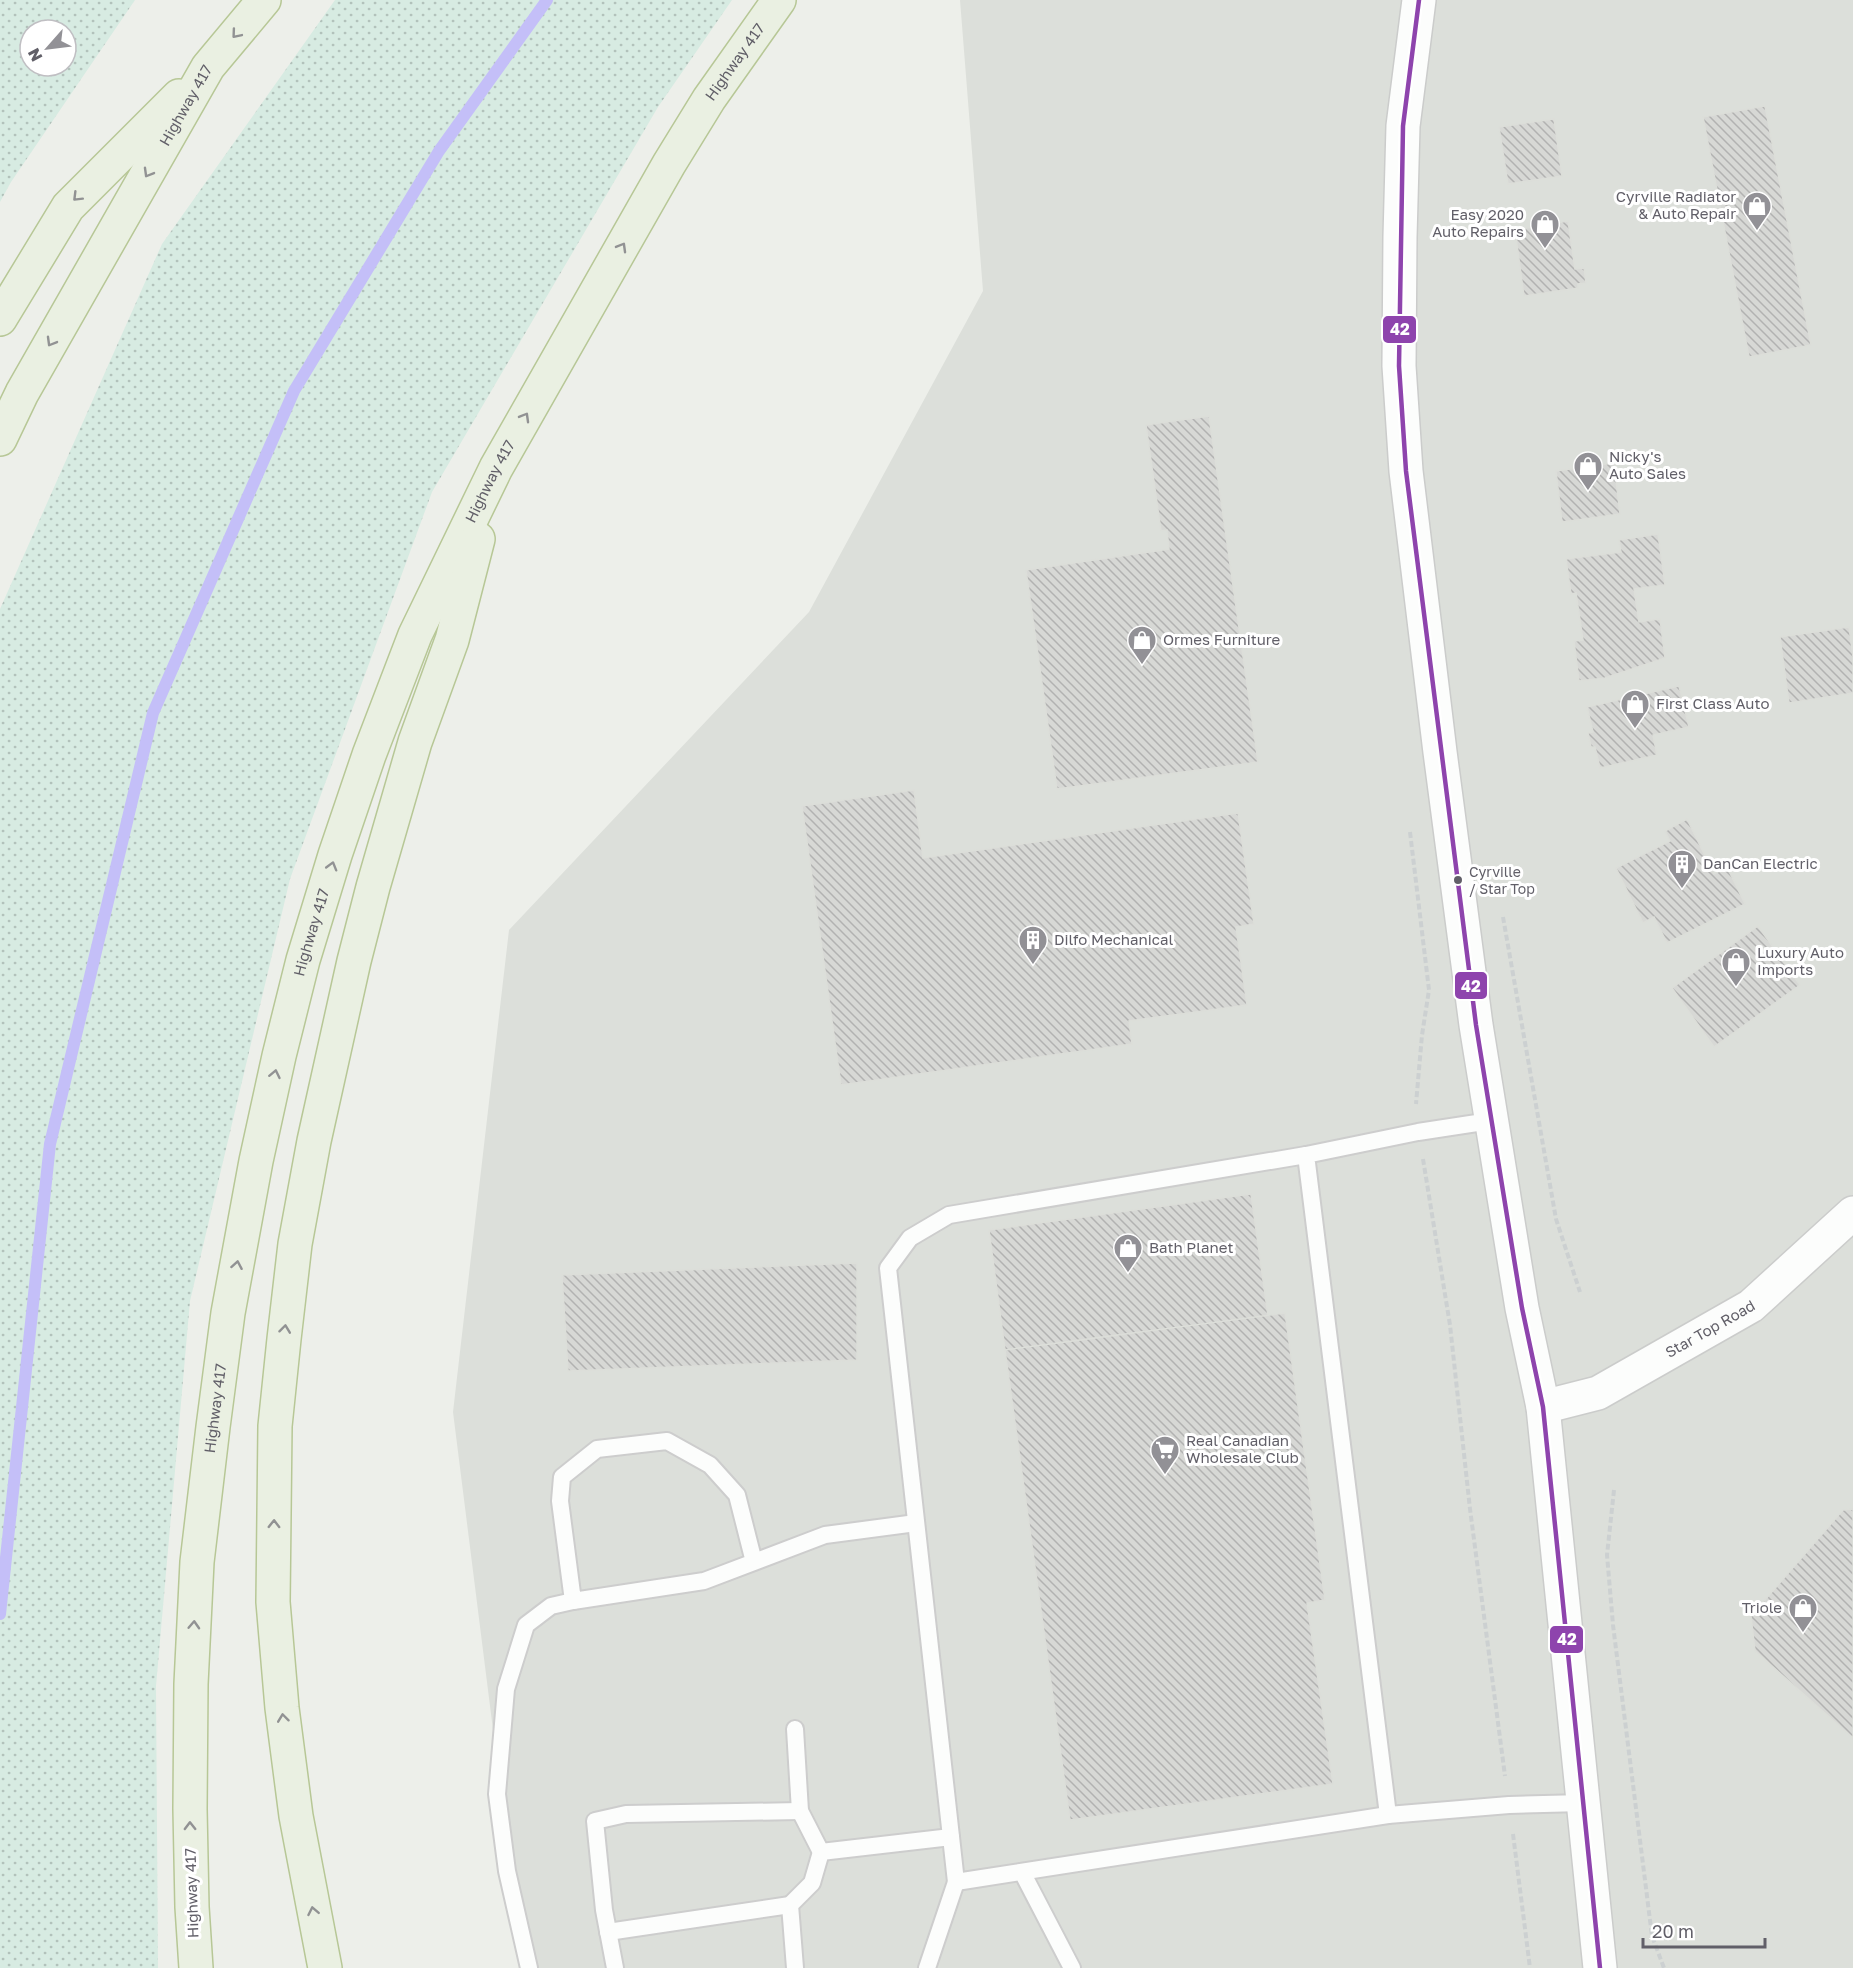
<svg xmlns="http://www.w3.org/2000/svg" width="1853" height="1968" font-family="'Golos Text',sans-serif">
  <defs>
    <pattern id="grass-dots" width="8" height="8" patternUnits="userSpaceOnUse" patternTransform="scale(1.5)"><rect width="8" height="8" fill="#d7ebe2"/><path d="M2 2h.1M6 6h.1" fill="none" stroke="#b2c2bb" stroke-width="1.8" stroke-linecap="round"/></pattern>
    <pattern id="building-back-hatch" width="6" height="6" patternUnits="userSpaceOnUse" patternTransform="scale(1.5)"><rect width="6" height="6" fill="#d7d8d5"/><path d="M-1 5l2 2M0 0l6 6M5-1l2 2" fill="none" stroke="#b2b2b1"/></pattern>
  </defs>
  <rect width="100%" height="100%" fill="#edefea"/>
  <!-- industrial -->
  <path fill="#dcdfda" d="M960,0H1853V1968H523L453,1412L509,930L809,612L983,291Z"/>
  <!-- grass -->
  <g fill="url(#grass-dots)" fill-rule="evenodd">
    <path d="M0,0H135L11,182L0,202ZM30,30H66V66H30Z"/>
    <path d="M335,0H732L658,107L432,492L290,879L190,1301L156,1686L158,1968H0V609L162,244Z"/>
  </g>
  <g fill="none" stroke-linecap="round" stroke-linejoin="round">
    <!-- stream -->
    <path stroke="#c4bff8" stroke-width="12" d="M0,1614L50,1144L153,713L294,391L439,151L547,0"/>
  </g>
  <!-- building -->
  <g fill="url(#building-back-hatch)" stroke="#dcded9" stroke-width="1.5">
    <path d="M1765,106L1811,345L1749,357L1703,117Z"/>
    <path d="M1554,119L1562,176L1508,184L1499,127Z"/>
    <path d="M1568,221L1575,269L1584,268L1586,283L1578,284V288L1524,296L1515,230Z"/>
    <path d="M1209,416L1258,762L1057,789L1026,570L1169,549L1167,530L1161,531L1146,425Z"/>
    <path d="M1614,463L1620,514L1562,522L1556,471Z"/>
    <path d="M1658,534L1665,585L1634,589L1639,622L1660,619L1665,658L1605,678L1579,681L1574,641L1583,640L1576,593L1571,594L1566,559L1621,552L1619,540Z"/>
    <path d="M1849,627L1853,657V693L1789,703L1780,637Z"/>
    <path d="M1679,686L1689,727L1653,735L1657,755L1600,768L1595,747H1591L1588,733L1593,732L1587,707Z"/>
    <path d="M914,790L923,858L1238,813L1254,924L1236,927L1247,1005L1129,1021L1132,1044L841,1085L802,806Z"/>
    <path d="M1687,819L1714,874L1727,867L1745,904L1667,943L1654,917L1643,923L1616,868L1670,841L1665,831Z"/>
    <path d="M1758,926L1800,985L1714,1047L1672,988Z"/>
    <path d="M1251,1194L1268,1316L1005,1350L989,1230Z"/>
    <path d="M857,1263V1360L568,1371L562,1275Z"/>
    <path d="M1285,1313L1325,1600L1307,1603L1333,1784L1070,1820L1005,1350Z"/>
    <path d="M1853,1509V1738L1755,1651L1751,1616L1843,1510Z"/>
  </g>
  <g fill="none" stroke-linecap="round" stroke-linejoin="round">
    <!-- lane casing -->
    <g stroke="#cdcdcd" stroke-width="20">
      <g id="lane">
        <path d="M1490,1121L1418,1132L1306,1155L1388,1815L1509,1805L1583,1803"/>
        <path d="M1306,1155L949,1215L910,1238L888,1268L956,1882L1388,1815"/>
        <path d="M754,1562L737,1495L710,1465L667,1441L597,1449L562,1477L560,1501L573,1601L704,1581L825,1535L916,1523"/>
        <path d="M795,1729L800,1811L821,1852"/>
        <path d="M1022,1872L1072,1968"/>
        <path d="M608,1932L790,1905"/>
        <path d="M529,1968L507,1871L497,1794L506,1689L526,1625L551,1606L573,1601"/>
        <path d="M615,1968L604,1910L595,1821L626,1814L800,1811"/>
        <path d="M795,1968L790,1905L812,1883L821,1852L951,1837"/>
        <path d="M927,1968L956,1882"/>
      </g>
    </g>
    <!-- secondary casing -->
    <g stroke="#cbcccb" stroke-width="36">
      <g id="secondary">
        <path d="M1419,0L1403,126L1400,237L1399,366L1406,471L1440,752L1476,1025L1522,1308L1543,1407L1600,1968"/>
        <path id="s1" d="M1543,1407L1598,1393L1751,1306L1853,1213"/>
      </g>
    </g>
    <!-- highway casing -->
    <g stroke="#b7c796" stroke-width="36">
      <g id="highway">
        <path d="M0,319L68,207L179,96"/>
        <path id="s2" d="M0,439L22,393L208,67L264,0"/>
        <path id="s3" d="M196,1968L192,1907L190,1809L191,1684L197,1562L213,1427L228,1313L256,1161L279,1056L303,960L335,855L369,755L415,635L496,468L669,164L709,99L779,0"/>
        <path d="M325,1968L296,1816L282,1708L273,1602L275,1426L284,1339L295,1244L314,1141L354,961L373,887L415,742L452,640L478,539"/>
      </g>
    </g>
    <!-- path -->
    <g stroke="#ccd0d1" stroke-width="4" stroke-dasharray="6 3" stroke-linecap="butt">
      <path d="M1410,832L1429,990L1422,1035L1416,1104"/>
      <path d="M1503,917L1556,1219L1580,1292"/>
      <path d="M1423,1159L1450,1325L1470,1509L1505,1776"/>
      <path d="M1614,1490L1607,1555L1613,1625L1652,1936L1664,1968"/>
      <path d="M1513,1834L1530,1968"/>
    </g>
    <!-- lane -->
    <use href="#lane" stroke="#fcfdfc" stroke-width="16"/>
    <!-- secondary -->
    <use href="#secondary" stroke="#fcfdfc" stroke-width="33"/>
    <!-- highway -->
    <use href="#highway" stroke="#eaf0e2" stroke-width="33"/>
    <!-- bus-1 casing -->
    <g stroke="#fff" stroke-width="9">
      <path id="bus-1" d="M1419,0L1403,126L1399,366L1406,471L1476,1025L1522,1308L1543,1407L1600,1968"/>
    </g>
    <!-- bus-1 -->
    <use href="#bus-1" stroke="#8e44ad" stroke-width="4.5"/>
  </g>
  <!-- one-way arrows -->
  <defs><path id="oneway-chevron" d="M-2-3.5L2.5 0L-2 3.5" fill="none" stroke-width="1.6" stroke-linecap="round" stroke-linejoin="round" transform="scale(1.5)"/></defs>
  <g stroke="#919293">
    <use href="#oneway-chevron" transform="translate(236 34) rotate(130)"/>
    <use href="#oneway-chevron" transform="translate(148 173) rotate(120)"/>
    <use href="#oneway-chevron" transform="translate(77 197) rotate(135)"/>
    <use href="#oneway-chevron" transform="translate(622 247) rotate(-60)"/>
    <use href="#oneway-chevron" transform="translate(51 342) rotate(120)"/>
    <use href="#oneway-chevron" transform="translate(525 417) rotate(-60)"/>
    <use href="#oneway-chevron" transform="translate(332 866) rotate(-74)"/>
    <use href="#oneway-chevron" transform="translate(275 1074) rotate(-78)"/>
    <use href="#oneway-chevron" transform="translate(237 1265) rotate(-80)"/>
    <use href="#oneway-chevron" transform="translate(285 1329) rotate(-83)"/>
    <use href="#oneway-chevron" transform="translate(274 1524) rotate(-89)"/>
    <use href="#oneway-chevron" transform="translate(194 1625) rotate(-87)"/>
    <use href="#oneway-chevron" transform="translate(283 1718) rotate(-97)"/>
    <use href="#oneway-chevron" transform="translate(190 1826) rotate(-91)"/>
    <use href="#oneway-chevron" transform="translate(313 1911) rotate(-101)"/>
  </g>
  <!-- icons -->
  <defs>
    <g id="shop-pin" transform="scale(1.5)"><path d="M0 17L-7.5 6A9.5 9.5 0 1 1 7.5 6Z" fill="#929196" stroke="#fff"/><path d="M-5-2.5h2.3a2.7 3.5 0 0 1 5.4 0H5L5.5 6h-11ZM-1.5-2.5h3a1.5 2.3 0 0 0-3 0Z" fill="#fff"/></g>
    <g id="building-pin" transform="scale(1.5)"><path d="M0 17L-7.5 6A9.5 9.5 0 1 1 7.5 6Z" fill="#929196" stroke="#fff"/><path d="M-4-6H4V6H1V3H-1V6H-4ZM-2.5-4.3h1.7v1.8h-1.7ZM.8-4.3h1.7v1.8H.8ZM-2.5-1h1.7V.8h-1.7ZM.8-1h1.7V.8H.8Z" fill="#fff"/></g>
    <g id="supermarket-pin" transform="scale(1.5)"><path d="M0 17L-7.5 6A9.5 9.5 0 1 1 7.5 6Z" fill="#929196" stroke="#fff"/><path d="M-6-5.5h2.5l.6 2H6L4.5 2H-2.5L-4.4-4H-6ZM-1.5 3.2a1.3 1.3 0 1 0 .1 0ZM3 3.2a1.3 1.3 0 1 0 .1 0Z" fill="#fff"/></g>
  </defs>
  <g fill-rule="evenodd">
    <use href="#shop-pin" x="1757" y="206"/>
    <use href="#shop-pin" x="1545" y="224"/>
    <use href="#shop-pin" x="1588" y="466"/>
    <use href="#shop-pin" x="1142" y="640"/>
    <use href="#shop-pin" x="1635" y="704"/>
    <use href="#building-pin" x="1682" y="864"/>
    <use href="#building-pin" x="1033" y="940"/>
    <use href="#shop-pin" x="1736" y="962"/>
    <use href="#shop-pin" x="1128" y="1248"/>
    <use href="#supermarket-pin" x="1165" y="1450"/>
    <use href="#shop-pin" x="1803" y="1608"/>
  </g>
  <!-- markers -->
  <circle fill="#615f68" stroke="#fff" stroke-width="2" cx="1458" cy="880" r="5"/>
  <g text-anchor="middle" stroke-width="6" stroke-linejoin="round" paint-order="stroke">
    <!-- bus labels -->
    <g font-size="14" fill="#615f68" stroke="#fff" text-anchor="start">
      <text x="1469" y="877">Cyrville<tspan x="1469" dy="17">/ Star Top</tspan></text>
    </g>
    <!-- street labels -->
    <g font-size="15" fill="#615f68" stroke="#fff">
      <text dy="5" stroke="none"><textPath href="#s3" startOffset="2019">Highway 417</textPath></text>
      <text dy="5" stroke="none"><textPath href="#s2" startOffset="382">Highway 417</textPath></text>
      <text dy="5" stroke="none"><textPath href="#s3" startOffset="1533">Highway 417</textPath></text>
      <text dy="5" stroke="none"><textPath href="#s3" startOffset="1047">Highway 417</textPath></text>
      <text dy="5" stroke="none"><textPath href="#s1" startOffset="186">Star Top Road</textPath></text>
      <text dy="5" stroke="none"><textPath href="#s3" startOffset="561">Highway 417</textPath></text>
      <text transform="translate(192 1893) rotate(-92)" y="5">Highway 417</text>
    </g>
    <!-- poi labels -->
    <g font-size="15" fill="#615f68" stroke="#fff" text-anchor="start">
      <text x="1736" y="202" text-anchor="end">Cyrville Radiator<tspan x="1736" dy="17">&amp; Auto Repair</tspan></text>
      <text x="1524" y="220" text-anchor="end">Easy 2020<tspan x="1524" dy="17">Auto Repairs</tspan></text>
      <text x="1609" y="462">Nicky's<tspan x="1609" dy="17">Auto Sales</tspan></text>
      <text x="1163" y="645">Ormes Furniture</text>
      <text x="1656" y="709">First Class Auto</text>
      <text x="1703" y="869">DanCan Electric</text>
      <text x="1054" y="945">Dilfo Mechanical</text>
      <text x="1757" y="958">Luxury Auto<tspan x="1757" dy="17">Imports</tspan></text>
      <text x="1149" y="1253">Bath Planet</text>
      <text x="1186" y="1446">Real Canadian<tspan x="1186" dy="17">Wholesale Club</tspan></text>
      <text x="1782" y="1613" text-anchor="end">Triole</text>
    </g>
  </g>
  <g stroke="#fff" stroke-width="2">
    <rect x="1382" y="315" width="35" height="29" rx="6" fill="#8e44ad"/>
    <rect x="1454" y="971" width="34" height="29" rx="6" fill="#8e44ad"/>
    <rect x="1549" y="1625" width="35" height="29" rx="6" fill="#8e44ad"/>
  </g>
  <g font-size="16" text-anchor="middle" font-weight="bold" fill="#fff">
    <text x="1400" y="335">42</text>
    <text x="1471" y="992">42</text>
    <text x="1567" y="1645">42</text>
  </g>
  <!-- north arrow -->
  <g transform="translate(48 48) rotate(242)"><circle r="28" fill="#ffffff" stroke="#c0bfc3" stroke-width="1.5"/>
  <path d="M0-4.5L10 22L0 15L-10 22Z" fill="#929196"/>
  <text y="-9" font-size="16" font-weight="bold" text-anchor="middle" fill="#615f68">N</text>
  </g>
  <!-- scale -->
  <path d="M1643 1938v9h122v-9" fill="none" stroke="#615f68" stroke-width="3"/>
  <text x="1652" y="1938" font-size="18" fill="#615f68" stroke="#ffffff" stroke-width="4.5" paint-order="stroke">20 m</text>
</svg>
